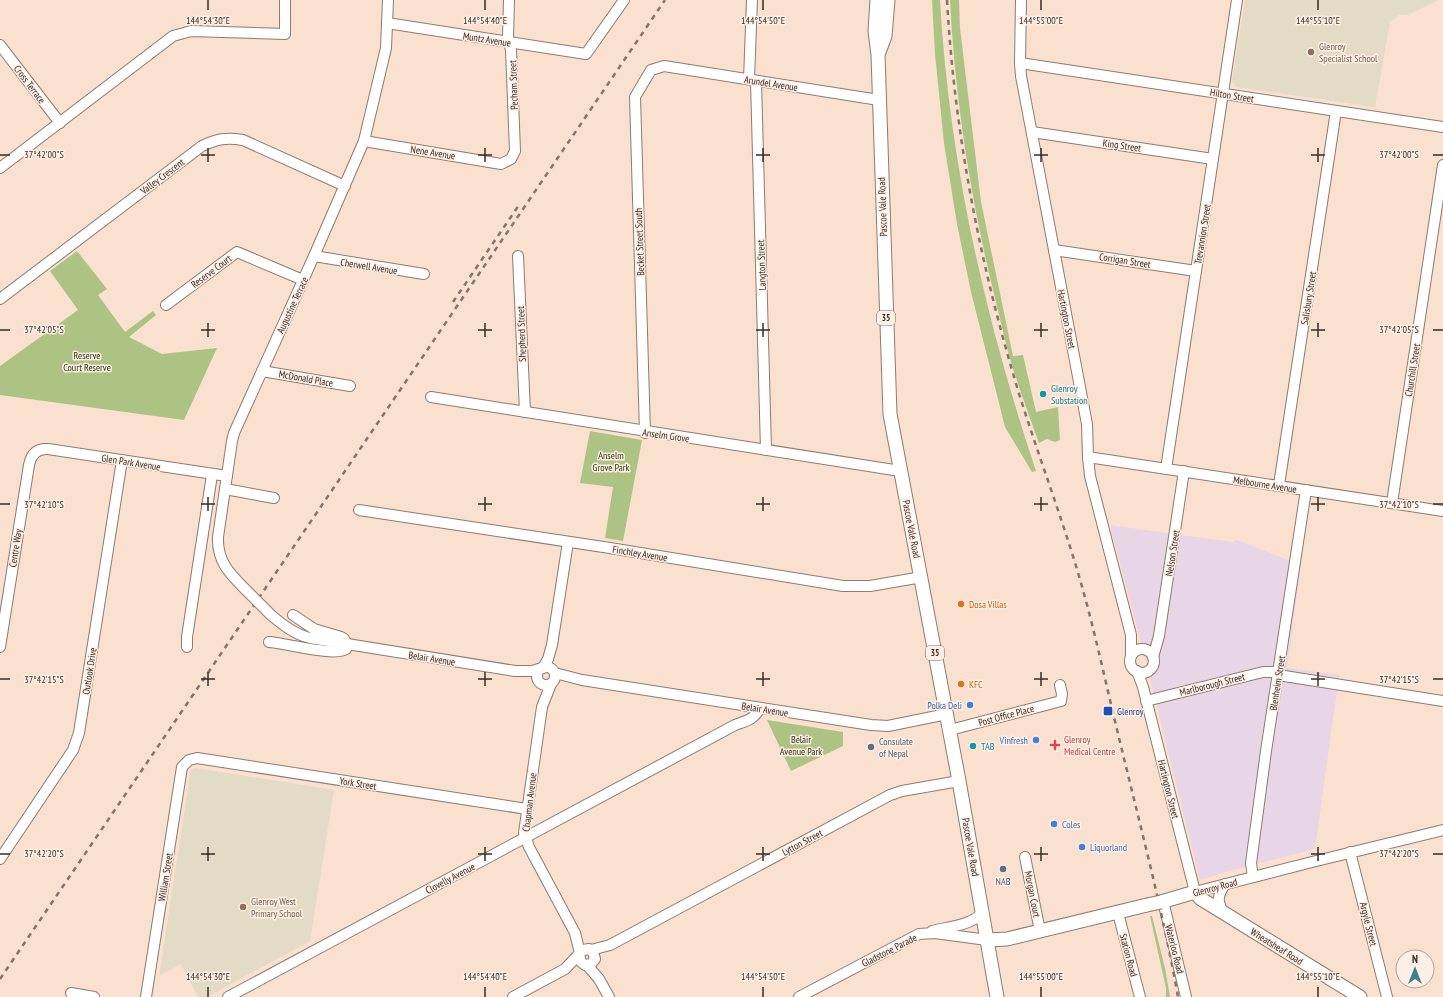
<svg xmlns="http://www.w3.org/2000/svg" width="1443" height="997" font-family="'PT Sans Narrow',sans-serif">
  <rect width="100%" height="100%" fill="#f9e0cf"/>
  <!-- industrial -->
  <path fill="#e8d5e5" d="M1110,525L1180,535L1233,542L1237,540L1301,565L1287,668L1339,675L1315,849L1236,869L1200,880L1140,638Z"/>
  <!-- education -->
  <g fill="#e3dbc6">
    <path d="M1245,0H1439L1407,15H1399L1390,22L1375,107L1236,87L1232,81Z"/>
    <path d="M195,768L334,790L310,941L207,997H198L181,964L159,976L191,769Z"/>
  </g>
  <!-- green -->
  <g fill="#adc384">
    <path d="M932,0H940C949,161 985,319 1036,471L1032,472L1005,427L971,292L957,224L944,143L935,54Z"/>
    <path d="M950,0H959L960,28L981,202L1013,356L1023,355L1036,412L1058,407L1060,440L1055,442L1047,439L1039,443C1030,418 1021,393 1013,369C1006,346 1001,322 995,298C971,201 955,100 950,0Z"/>
    <path d="M77,251L107,289L98,295L125,332L153,311L156,315L129,337L162,354L217,348L184,420L0,395V366L78,310L50,271Z"/>
    <path d="M590,431L642,440L623,541L605,538L613,487L580,483Z"/>
    <path d="M767,720L843,732V746L791,771Z"/>
    <path d="M1150,916H1152L1165,968L1170,997H1166V988Z"/>
  </g>
  <g fill="none" stroke-linecap="round" stroke-linejoin="round">
    <!-- minor casing -->
    <g stroke="#907a6b" stroke-width="12">
      <g id="minor">
        <path d="M1021,0L1020,63L1021,76L1087,424L1088,457L1090,476L1131,635V656"/>
        <path d="M387,23L586,54L624,0"/>
        <path d="M0,45L60,123"/>
        <path d="M1020,63L1443,127"/>
        <path d="M749,79L752,0"/>
        <path d="M756,81L766,450"/>
        <path d="M1032,132L1213,159"/>
        <path d="M364,141L501,164L511,159L515,151L511,50L508,38L509,0"/>
        <path d="M0,168L173,36L191,31L285,34V0"/>
        <path d="M1054,250L1196,271"/>
        <path d="M314,256L424,274"/>
        <path d="M518,256L525,412"/>
        <path d="M0,299L202,146C217,139 226,137 243,140L345,186"/>
        <path d="M166,305L237,252L303,280"/>
        <path d="M262,371L350,386"/>
        <path d="M431,397C585,422 739,447 894,470L901,468"/>
        <path d="M645,433L635,97L651,70L664,66L879,100"/>
        <path d="M1088,457L1443,511"/>
        <path d="M1166,469L1237,0"/>
        <path d="M1279,485L1336,111"/>
        <path d="M225,489L274,498"/>
        <path d="M1392,503L1443,165"/>
        <path d="M359,510L610,548L843,586H870L922,577"/>
        <path d="M247,591C230,574 217,562 218,537L232,441L234,433L314,256L364,141L386,48L388,0"/>
        <path d="M271,615C283,625 294,634 310,638L515,671H532L542,668"/>
        <path d="M269,642C285,643 335,657 346,649L348,645L344,639L341,637L314,629L293,615"/>
        <path d="M0,647L29,465C31,454 37,448 48,449L227,476"/>
        <path d="M187,647V637L212,475"/>
        <circle cx="1142" cy="661" r="12"/>
        <path d="M1153,657L1159,636L1184,471"/>
        <circle cx="546" cy="676" r="9"/>
        <path d="M543,668L548,659L552,645L568,542"/>
        <path d="M1137,671L1143,687L1195,892L1312,862L1443,830"/>
        <path d="M555,673L582,680L871,725L888,726L947,714"/>
        <path d="M1278,675L1443,701"/>
        <path d="M551,684L542,707L524,833L529,847L575,933L580,953"/>
        <path d="M1146,701L1263,672H1278"/>
        <path d="M950,730L1061,701L1062,694L1060,685"/>
        <path d="M1350,852L1387,997"/>
        <path d="M1025,857L1040,931"/>
        <path d="M0,859L73,750L79,733L122,460"/>
        <path d="M1253,877L1251,863L1266,751L1306,490"/>
        <path d="M1163,901L1186,997"/>
        <path d="M1118,913L1140,997"/>
        <path d="M1223,913C1217,900 1217,897 1225,884"/>
        <path d="M932,931C948,927 972,925 982,913"/>
        <path d="M591,950L610,945L890,795L902,791L959,781"/>
        <path d="M587,965L599,979L609,997"/>
        <path d="M71,993L94,997"/>
        <path d="M146,997L182,767L189,760L197,758L527,809"/>
        <path d="M228,997L735,725C746,721 755,719 759,709"/>
        <path d="M513,997L565,969L583,950L589,949L593,952L595,959L591,964L585,965L581,962L579,955"/>
        <path d="M799,997L919,934L935,933L987,940"/>
      </g>
    </g>
    <!-- major casing -->
    <g stroke="#907a6b" stroke-width="15">
      <g id="major">
        <path d="M877,0L875,31L878,55L890,414L959,781L997,997"/>
        <path d="M879,52L885,36L888,0"/>
        <path d="M1161,902L1195,892L1201,899L1211,905L1360,997"/>
        <path d="M987,940L1007,939L1147,905"/>
      </g>
    </g>
    <!-- minor -->
    <use href="#minor" stroke="#fff" stroke-width="10"/>
    <!-- major -->
    <use href="#major" stroke="#fff" stroke-width="13"/>
    <!-- rail -->
    <g stroke="#84746a" stroke-width="2.5" stroke-dasharray="5 5" stroke-linecap="butt">
      <path d="M947,0C954,125 977,249 1012,370C1031,436 1056,500 1076,566C1094,625 1106,686 1121,746C1141,829 1163,912 1178,997"/>
      <path d="M453,302L519,205"/>
      <path d="M0,979L665,0"/>
    </g>
    <!-- minor-bridge casing -->
    <g stroke="#907a6b" stroke-width="12" stroke-linecap="butt">
      <path id="minor-bridge" d="M247,591L271,615"/>
    </g>
    <!-- major-bridge casing -->
    <g stroke="#907a6b" stroke-width="15" stroke-linecap="butt">
      <path id="major-bridge" d="M1147,905L1161,902"/>
    </g>
    <!-- minor-bridge -->
    <use href="#minor-bridge" stroke="#fff" stroke-width="10"/>
    <!-- major-bridge -->
    <use href="#major-bridge" stroke="#fff" stroke-width="13"/>
  </g>
  <!-- ticks -->
  <path fill="none" stroke="#362c26" stroke-width="1.5" d="M208,0V10M485,0V10M763,0V10M1041,0V10M1318,0V10M208,148V162M485,148V162M763,148V162M1041,148V162M1318,148V162M0,155H10M201,155H215M478,155H492M756,155H770M1034,155H1048M1311,155H1325M1433,155H1443M208,323V337M485,323V337M763,323V337M1041,323V337M1318,323V337M0,330H10M201,330H215M478,330H492M756,330H770M1034,330H1048M1311,330H1325M1433,330H1443M208,497V511M485,497V511M763,497V511M1041,497V511M1318,497V511M0,504H10M201,504H215M478,504H492M756,504H770M1034,504H1048M1311,504H1325M1433,504H1443M208,672V686M485,672V686M763,672V686M1041,672V686M1318,672V686M0,679H10M201,679H215M478,679H492M756,679H770M1034,679H1048M1311,679H1325M1433,679H1443M208,847V861M485,847V861M763,847V861M1041,847V861M1318,847V861M0,854H10M201,854H215M478,854H492M756,854H770M1034,854H1048M1311,854H1325M1433,854H1443M208,987V997M485,987V997M763,987V997M1041,987V997M1318,987V997"/>
  <!-- markers -->
  <g fill="#8d6e63" stroke="#ffefe5" stroke-width="1.5">
    <circle cx="1311" cy="52" r="4"/>
    <circle cx="243" cy="907" r="4"/>
  </g>
  <g fill="#0f9aa8" stroke="#ffefe5" stroke-width="1.5">
    <circle cx="1043" cy="394" r="4"/>
    <circle cx="973" cy="746" r="4"/>
  </g>
  <g fill="#e8710a" stroke="#ffefe5" stroke-width="1.5">
    <circle cx="961" cy="604" r="4"/>
    <circle cx="961" cy="684" r="4"/>
  </g>
  <g fill="#3f7fe0" stroke="#ffefe5" stroke-width="1.5">
    <circle cx="970" cy="705" r="4"/>
    <circle cx="1036" cy="740" r="4"/>
    <circle cx="1054" cy="824" r="4"/>
    <circle cx="1082" cy="847" r="4"/>
  </g>
  <rect fill="#1a4fb4" stroke="#ffefe5" stroke-width="1.5" x="1103" y="706" width="10" height="10" rx="2"/>
  <path fill="#e0444e" stroke="#ffefe5" stroke-width="1.5" d="M1053 739h4v4h4v4h-4v4h-4v-4h-4v-4h4z"/>
  <g fill="#5c6f8a" stroke="#ffefe5" stroke-width="1.5">
    <circle cx="871" cy="747" r="4"/>
    <circle cx="1003" cy="869" r="4"/>
  </g>
  <g text-anchor="middle" stroke-width="3" stroke-linejoin="round" paint-order="stroke">
    <!-- shield labels -->
    <g fill="#ffefe5" stroke="#72665f" stroke-width="1">
      <rect x="877" y="311" width="18" height="14" rx="3"/>
      <rect x="926" y="646" width="18" height="14" rx="3"/>
    </g>
    <g font-size="9" font-weight="bold" fill="#362c26">
      <text x="886" y="321">35</text>
      <text x="935" y="656">35</text>
    </g>
    <!-- street labels -->
    <g font-size="10" fill="#362c26" stroke="#ffefe5">
      <text transform="translate(487 39) rotate(9)" y="4">Muntz Avenue</text>
      <text transform="translate(771 83) rotate(9)" y="4">Arundel Avenue</text>
      <text transform="translate(30 84) rotate(53)" y="4">Cross Terrace</text>
      <text transform="translate(513 85) rotate(-92)" y="4">Pecham Street</text>
      <text transform="translate(1232 95) rotate(9)" y="4">Hilton Street</text>
      <text transform="translate(1122 145) rotate(8)" y="4">King Street</text>
      <text transform="translate(433 152) rotate(9)" y="4">Nene Avenue</text>
      <text transform="translate(162 176) rotate(-37)" y="4">Valley Crescent</text>
      <text transform="translate(882 207) rotate(-92)" y="4">Pascoe Vale Road</text>
      <text transform="translate(1202 234) rotate(-81)" y="4">Trevannion Street</text>
      <text transform="translate(639 242) rotate(-92)" y="4">Becket Street South</text>
      <text transform="translate(1125 260) rotate(9)" y="4">Corrigan Street</text>
      <text transform="translate(761 265) rotate(-92)" y="4">Langton Street</text>
      <text transform="translate(369 266) rotate(9)" y="4">Cherwell Avenue</text>
      <text transform="translate(211 271) rotate(-37)" y="4">Reserve Court</text>
      <text transform="translate(1308 298) rotate(-81)" y="4">Salisbury Street</text>
      <text transform="translate(292 305) rotate(-65)" y="4">Augustine Terrace</text>
      <text transform="translate(1067 319) rotate(79)" y="4">Hartington Street</text>
      <text transform="translate(521 334) rotate(-92)" y="4">Shepherd Street</text>
      <text transform="translate(1412 370) rotate(-81)" y="4">Churchill Street</text>
      <text transform="translate(306 378) rotate(10)" y="4">McDonald Place</text>
      <text transform="translate(666 435) rotate(8)" y="4">Anselm Grove</text>
      <text transform="translate(131 462) rotate(9)" y="4">Glen Park Avenue</text>
      <text transform="translate(1265 484) rotate(9)" y="4">Melbourne Avenue</text>
      <text transform="translate(912 529) rotate(79)" y="4">Pascoe Vale Road</text>
      <text transform="translate(15 548) rotate(-81)" y="4">Centre Way</text>
      <text transform="translate(640 553) rotate(9)" y="4">Finchley Avenue</text>
      <text transform="translate(1172 553) rotate(-81)" y="4">Nelson Street</text>
      <text transform="translate(432 658) rotate(9)" y="4">Belair Avenue</text>
      <text transform="translate(89 671) rotate(-81)" y="4">Outlook Drive</text>
      <text transform="translate(1277 683) rotate(-81)" y="4">Blenheim Street</text>
      <text transform="translate(1212 684) rotate(-14)" y="4">Marlborough Street</text>
      <text transform="translate(765 709) rotate(9)" y="4">Belair Avenue</text>
      <text transform="translate(1006 715) rotate(-15)" y="4">Post Office Place</text>
      <text transform="translate(358 783) rotate(9)" y="4">York Street</text>
      <text transform="translate(1169 789) rotate(76)" y="4">Hartington Street</text>
      <text transform="translate(529 802) rotate(-83)" y="4">Chapman Avenue</text>
      <text transform="translate(802 842) rotate(-28)" y="4">Lytton Street</text>
      <text transform="translate(971 847) rotate(80)" y="4">Pascoe Vale Road</text>
      <text transform="translate(165 877) rotate(-81)" y="4">William Street</text>
      <text transform="translate(450 878) rotate(-28)" y="4">Clovelly Avenue</text>
      <text transform="translate(1215 887) rotate(-15)" y="4">Glenroy Road</text>
      <text transform="translate(1033 894) rotate(79)" y="4">Morgan Court</text>
      <text transform="translate(1369 924) rotate(76)" y="4">Argyle Street</text>
      <text transform="translate(1277 946) rotate(32)" y="4">Wheatsheaf Road</text>
      <text transform="translate(1175 949) rotate(76)" y="4">Waterloo Road</text>
      <text transform="translate(889 950) rotate(-27)" y="4">Gladstone Parade</text>
      <text transform="translate(1129 955) rotate(75)" y="4">Station Road</text>
    </g>
    <!-- education labels -->
    <g font-size="10" fill="#785e54" stroke="#ffefe5" text-anchor="start">
      <text x="1319" y="50">Glenroy<tspan x="1319" dy="12">Specialist School</tspan></text>
      <text x="251" y="905">Glenroy West<tspan x="251" dy="12">Primary School</tspan></text>
    </g>
    <!-- park labels -->
    <g font-size="10" fill="#283212" stroke="#ffefe5">
      <text x="87" y="359">Reserve<tspan x="87" dy="12">Court Reserve</tspan></text>
      <text x="611" y="459">Anselm<tspan x="611" dy="12">Grove Park</tspan></text>
      <text x="801" y="743">Belair<tspan x="801" dy="12">Avenue Park</tspan></text>
    </g>
    <!-- culture labels -->
    <g font-size="10" fill="#0d838f" stroke="#ffefe5" text-anchor="start">
      <text x="1051" y="392">Glenroy<tspan x="1051" dy="12">Substation</tspan></text>
      <text x="981" y="750">TAB</text>
    </g>
    <!-- food labels -->
    <g font-size="10" fill="#c56008" stroke="#ffefe5" text-anchor="start">
      <text x="969" y="608">Dosa Villas</text>
      <text x="969" y="688">KFC</text>
    </g>
    <!-- shop labels -->
    <g font-size="10" fill="#366cbe" stroke="#ffefe5" text-anchor="end">
      <text x="962" y="709">Polka Deli</text>
      <text x="1028" y="744">Vinfresh</text>
      <text x="1062" y="828" text-anchor="start">Coles</text>
      <text x="1090" y="851" text-anchor="start">Liquorland</text>
    </g>
    <!-- transit labels -->
    <g font-size="10" fill="#164399" stroke="#ffefe5" text-anchor="start">
      <text x="1117" y="715">Glenroy</text>
    </g>
    <!-- health labels -->
    <g font-size="10" fill="#be3a42" stroke="#ffefe5" text-anchor="start">
      <text x="1064" y="743">Glenroy<tspan x="1064" dy="12">Medical Centre</tspan></text>
    </g>
    <!-- service labels -->
    <g font-size="10" fill="#4e5e75" stroke="#ffefe5" text-anchor="start">
      <text x="879" y="745">Consulate<tspan x="879" dy="12">of Nepal</tspan></text>
      <text x="1003" y="885" text-anchor="middle">NAB</text>
    </g>
  </g>
  <g font-size="10" text-anchor="middle" fill="#362c26" stroke="#ffefe5" stroke-width="3" stroke-linejoin="round" paint-order="stroke">
    <text x="208" y="24">144°54'30"E</text>
    <text x="485" y="24">144°54'40"E</text>
    <text x="763" y="24">144°54'50"E</text>
    <text x="1041" y="24">144°55'00"E</text>
    <text x="1318" y="24">144°55'10"E</text>
    <text x="44" y="158">37°42'00"S</text>
    <text x="1399" y="158">37°42'00"S</text>
    <text x="44" y="333">37°42'05"S</text>
    <text x="1399" y="333">37°42'05"S</text>
    <text x="44" y="508">37°42'10"S</text>
    <text x="1399" y="508">37°42'10"S</text>
    <text x="44" y="683">37°42'15"S</text>
    <text x="1399" y="683">37°42'15"S</text>
    <text x="44" y="857">37°42'20"S</text>
    <text x="1399" y="857">37°42'20"S</text>
    <text x="208" y="980">144°54'30"E</text>
    <text x="485" y="980">144°54'40"E</text>
    <text x="763" y="980">144°54'50"E</text>
    <text x="1041" y="980">144°55'00"E</text>
    <text x="1318" y="980">144°55'10"E</text>
  </g>
  <!-- north arrow -->
  <g transform="translate(1415 969)"><circle r="19" fill="#ffefe5" stroke="#afa199"/>
  <path d="M0-3L7 15L0 10L-7 15Z" fill="#3e8091"/>
  <text y="-6" font-size="11" font-weight="bold" text-anchor="middle" fill="#362c26">N</text>
  </g>
</svg>
